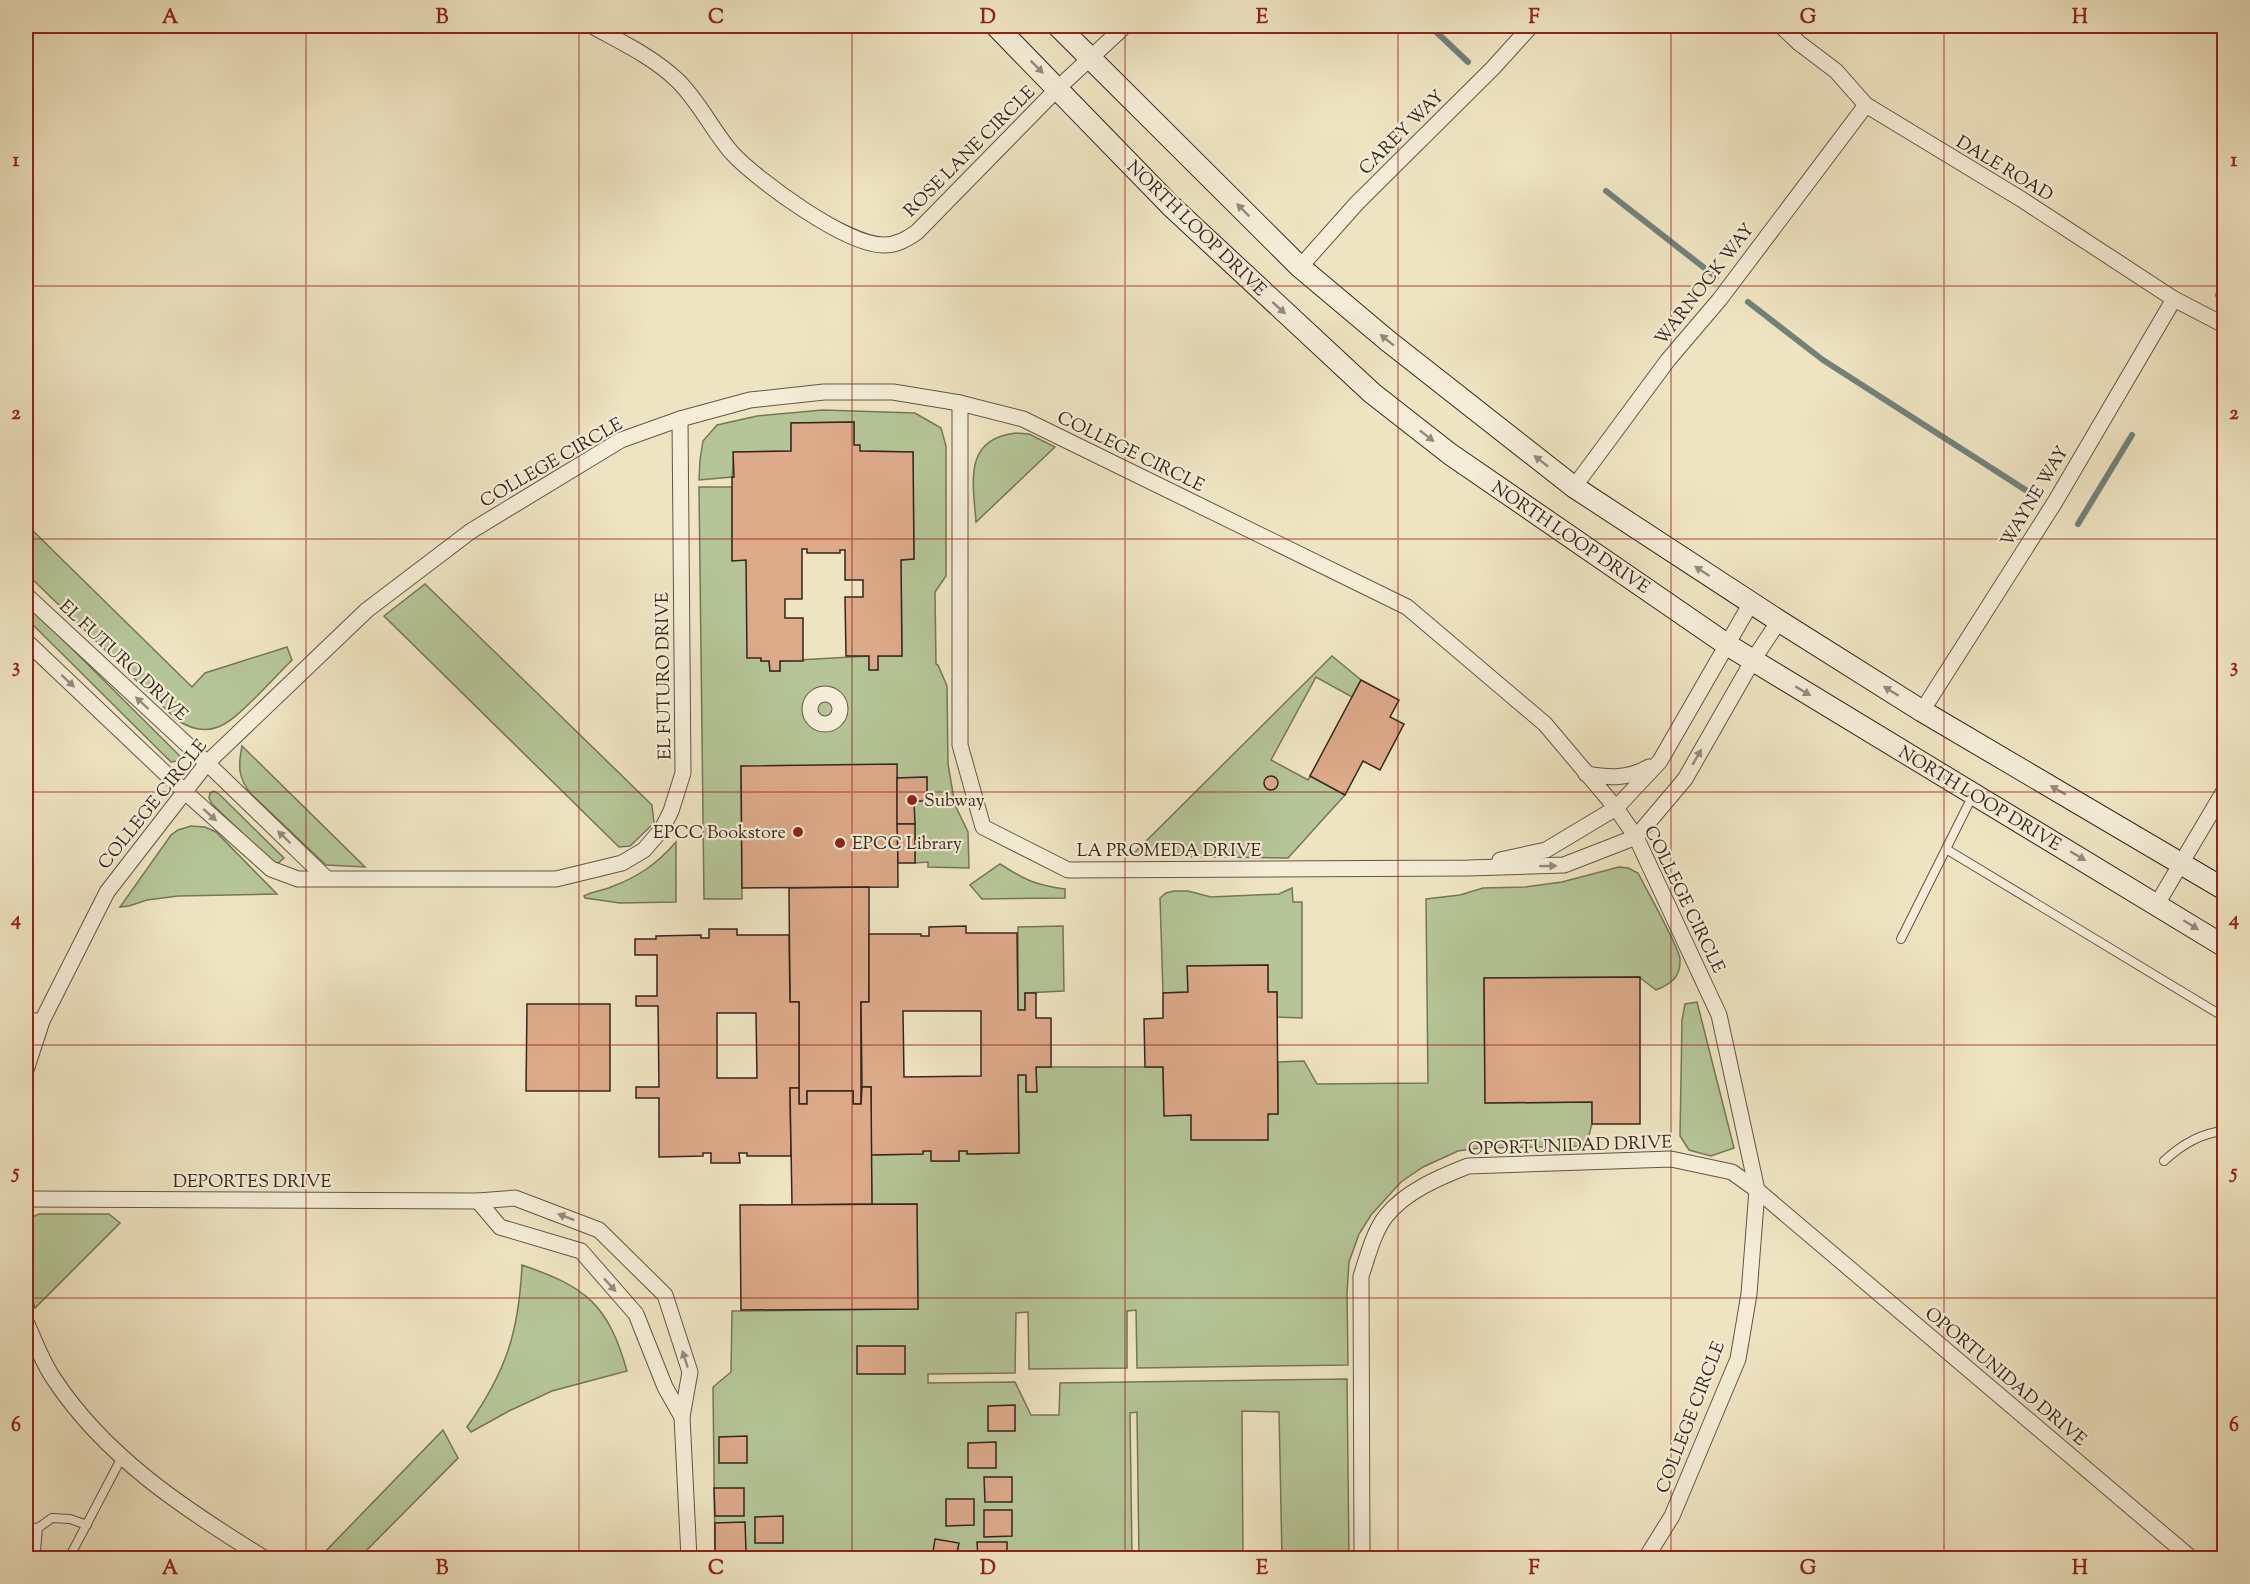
<svg xmlns="http://www.w3.org/2000/svg" width="2250" height="1584" font-family="'Sorts Mill Goudy',serif">
  <rect width="100%" height="100%" fill="#efe4c2"/>
  <filter id="stains"><feTurbulence type="fractalNoise" baseFrequency=".00333" numOctaves="4"/><feColorMatrix values="0 0 0 0 .2 0 0 0 0 .09 0 0 0 0 .02 0 0 0 .5 -.17"/></filter>
  <radialGradient id="worn" r=".72"><stop offset=".6" stop-color="#630" stop-opacity="0"/><stop offset="1" stop-color="#630" stop-opacity=".3"/></radialGradient>
  <!-- green -->
  <g fill="#b5c597" stroke="#75765a" stroke-width="1.5">
    <path d="M823,410L915,413L941,428L946,446V576L935,592L936,664L938,665L947,686L948,764L955,805L968,832L969,868L928,867V862L915,863L914,801H927V777L897,778L741,766L742,899H704L699,487H732V560H746L761,661H769L770,671H780V661L869,656V669L878,670V656H902L901,560L914,559L913,452L860,451L854,445V422L791,423V451L734,452L732,477L699,480L700,460L703,441L717,425L757,416Z"/>
    <path d="M1016,433L1029,434L1055,447L976,522C973,482 963,439 1016,433Z"/>
    <path d="M26,524L192,687L205,673L287,647L292,660C280,672 268,685 256,697C231,721 212,743 177,720L26,573Z"/>
    <path d="M425,584L652,805L654,823L630,846L619,847L384,616Z"/>
    <path d="M26,603L180,756L177,761L171,762L26,618Z"/>
    <path d="M1332,656L1361,680L1352,697L1316,677L1271,760L1308,780L1310,776L1345,795L1288,858L1131,856Z"/>
    <path d="M242,746L365,867L326,865L251,794C238,778 238,766 242,746Z"/>
    <path d="M214,791L220,795L284,858L276,865L212,804L209,798L210,793Z"/>
    <path d="M191,826L205,827L216,832L277,894L178,896L147,900L129,906L120,907L171,835L178,830Z"/>
    <path d="M676,842V902L620,903L585,898L584,896C593,891 602,891 611,887C638,877 657,864 676,842Z"/>
    <path d="M1000,864C1025,880 1035,885 1065,889V898L982,899L970,885Z"/>
    <path d="M1619,867L1628,868L1638,873C1645,887 1680,949 1680,959C1681,977 1671,984 1656,990L1639,977L1484,978L1485,1103L1592,1102V1124L1586,1146L1480,1148L1458,1151L1423,1167L1401,1182L1371,1215L1359,1234L1349,1262L1347,1293L1348,1365L1137,1368L1136,1310L1127,1311V1368L1029,1369L1028,1312L1016,1313L1015,1373L928,1374V1383L1015,1382L1031,1415H1059L1060,1383L1347,1379L1349,1558H1282L1279,1412L1242,1411L1243,1558H1139L1137,1412L1130,1413L1132,1558H715L713,1387L731,1372L732,1311L918,1309L917,1204H872L871,1155L923,1154V1151H931L932,1161H959V1151H967L968,1154L1019,1153L1018,1075H1026V1092H1036V1067H1163L1164,1115L1278,1114V1062L1304,1061L1317,1084L1428,1083L1426,899L1460,895L1483,888L1525,887L1562,882Z"/>
    <path d="M1292,888L1293,902H1302V1018L1277,1017V992H1268V965L1188,966V992L1163,993L1160,898L1166,893L1174,891H1188L1211,897L1279,894Z"/>
    <path d="M1063,926L1064,991L1025,993V1010H1018V927Z"/>
    <path d="M1697,1002L1734,1148L1711,1156L1689,1150L1680,1136L1682,1020L1685,1004Z"/>
    <path d="M39,1214H109L120,1223L35,1308L26,1280V1224L30,1218Z"/>
    <path d="M522,1265C586,1287 608,1304 627,1371L552,1391L509,1411L471,1432L467,1427C506,1372 519,1332 522,1265Z"/>
    <path d="M443,1430L458,1458L359,1558H319Z"/>
  </g>
  <g fill="none" stroke-linecap="round" stroke-linejoin="round">
    <!-- stream -->
    <g stroke="#72817a" stroke-width="6">
      <path d="M1430,26L1468,62"/>
      <path d="M1606,191L1716,277"/>
      <path d="M2218,295L2224,285"/>
      <path d="M1748,302L1823,360L2038,498"/>
      <path d="M2078,524L2132,435"/>
    </g>
  </g>
  <!-- building -->
  <g fill="#ddaa8a" stroke="#35261d" stroke-width="1.5" fill-rule="evenodd">
    <path d="M854,422V445H860V451L913,452L914,559L901,560L902,656H878V670H869V656H846L845,597H863V580H845V550H840V553H807V549H802V599H785V618H803V661H780V671H770L769,661H761V658H747L746,560L732,561V477H734L733,452L791,451V423Z"/>
    <path d="M1361,680L1399,700L1390,717L1404,724L1380,770L1363,761L1345,795L1310,776Z"/>
    <path d="M897,764L898,887L742,888L741,766Z"/>
    <circle cx="1271" cy="783" r="7"/>
    <path d="M927,777V801H914L915,824H897V778Z"/>
    <path d="M897,824H915V863H898Z"/>
    <path d="M869,887V1002H861V1104H853V1091H807V1104H799V1002H790L789,888Z"/>
    <path d="M966,926V933H1017L1018,1010H1025V993H1036V1018H1051V1067H1036L1037,1092H1026V1075H1018L1019,1153L967,1154V1151H959V1161H931V1151H923V1154L871,1155V1087H862L861,1002H869V934H921V936H929V927ZM903,1011H981V1076L904,1077Z"/>
    <path d="M709,929H737V935H789L790,1002H799V1088H790L791,1156H747V1153H739L740,1163H711V1153H703V1156L659,1157V1098H636V1087H659L658,1006H636V996H657V955H635V939H656V936L701,935V938H709ZM717,1013H756L757,1078H717Z"/>
    <path d="M1268,965V992H1277L1278,1114H1268V1140H1191V1115L1164,1116L1163,1067H1145L1144,1019L1163,1018V993L1188,992L1187,966Z"/>
    <path d="M1640,977V1124H1592V1102L1485,1103L1484,978Z"/>
    <path d="M527,1004H610V1091H526Z"/>
    <path d="M862,1087H871L872,1204L792,1205L790,1088H799V1104H807V1091H853V1104H861Z"/>
    <path d="M917,1204L918,1309L741,1310L740,1205Z"/>
    <rect x="857" y="1346" width="48" height="28"/>
    <path d="M1015,1405V1431H988V1406Z"/>
    <path d="M747,1436V1463H719V1437Z"/>
    <path d="M996,1442V1468H968V1443Z"/>
    <path d="M984,1477H1012V1502H985Z"/>
    <path d="M714,1488H744V1516H715Z"/>
    <path d="M946,1499H974V1525L946,1526Z"/>
    <path d="M984,1510H1012V1536L984,1537Z"/>
    <path d="M783,1516V1543H755V1517Z"/>
    <path d="M745,1522L746,1551H715V1523Z"/>
    <path d="M935,1539L959,1543L956,1558H932Z"/>
    <path d="M977,1542H1007V1558H978Z"/>
    <path d="M871,1552H879L884,1556L885,1558H867Z"/>
  </g>
  <g fill="none" stroke-linecap="round" stroke-linejoin="round">
    <!-- lane casing -->
    <g stroke="#645646" stroke-width="10">
      <g id="lane">
        <path d="M1946,849L2224,1017"/>
        <path d="M1901,939L1973,795"/>
        <path d="M2164,1161C2180,1146 2201,1133 2224,1131"/>
        <path d="M26,1527L38,1528"/>
        <path d="M38,1558L36,1551L38,1528L52,1518L70,1519L87,1525"/>
        <path d="M69,1558L122,1457"/>
      </g>
    </g>
    <!-- street casing -->
    <g stroke="#645646" stroke-width="17">
      <g id="street">
        <path d="M592,26C621,42 653,57 677,80C699,101 712,130 732,153C757,180 847,246 884,245C897,245 907,239 917,232L1058,88L1125,26"/>
        <path d="M1781,26L1799,43L1836,71L1866,105L2021,199L2174,299L2224,325"/>
        <path d="M1300,267L1357,203L1493,68L1531,26"/>
        <path d="M960,403V745L983,827L1068,870L1468,868L1564,865L1636,837L1685,779L1753,660L1779,621"/>
        <path d="M1574,487L1668,360L1720,299L1866,105"/>
        <path d="M26,595L207,763L326,878"/>
        <path d="M26,641L184,791L271,869L298,879H556L622,863L644,850L662,829L671,811L683,773L680,419"/>
        <circle cx="825" cy="709" r="15"/>
        <path d="M1922,711L2055,502L2174,299"/>
        <path d="M1586,774C1610,778 1628,779 1649,767"/>
        <path d="M1500,860L1546,850L1616,808L1660,761L1751,603"/>
        <path d="M2157,904L2224,791"/>
        <path d="M26,1021H42"/>
        <path d="M26,1070L42,1021L107,892L207,763L367,610L471,531L621,440L680,419L750,400L824,392H893L960,403L1023,419L1407,607L1545,724L1616,808L1636,837L1719,1015L1757,1190L1749,1294L1738,1359L1672,1516L1646,1558"/>
        <path d="M26,1199L478,1201L515,1198L599,1230L665,1295L690,1372L682,1417L689,1558"/>
        <path d="M478,1201L500,1227L581,1251L636,1314L665,1387L682,1417"/>
        <path d="M26,1322C35,1341 42,1362 54,1379C105,1457 186,1510 264,1558"/>
        <path d="M1362,1558L1361,1276C1368,1256 1373,1233 1386,1216C1406,1191 1440,1177 1468,1166L1671,1159L1732,1172L1757,1190L2191,1558"/>
      </g>
    </g>
    <!-- secondary casing -->
    <g stroke="#35261d" stroke-width="23">
      <g id="secondary">
        <path d="M996,26L1171,206L1372,393L1450,454L1726,644L2224,946"/>
        <path d="M1058,26L1300,267L1388,341L1574,487L1779,621L1922,711L2224,889"/>
      </g>
    </g>
    <!-- lane -->
    <use href="#lane" stroke="#f5edd7" stroke-width="8"/>
    <!-- street -->
    <use href="#street" stroke="#f5edd7" stroke-width="15"/>
    <!-- secondary -->
    <use href="#secondary" stroke="#f5edd7" stroke-width="21"/>
  </g>
  <!-- one-way arrows -->
  <defs><path id="oneway-solid" d="M-6-.8H1V-3.2L6.5 0L1 3.2V.8H-6Z" transform="scale(1.5)"/></defs>
  <g fill="#958a7a">
    <use href="#oneway-solid" transform="translate(1037 67) rotate(45)"/>
    <use href="#oneway-solid" transform="translate(1243 210) rotate(-135)"/>
    <use href="#oneway-solid" transform="translate(1279 308) rotate(42)"/>
    <use href="#oneway-solid" transform="translate(1387 340) rotate(-141)"/>
    <use href="#oneway-solid" transform="translate(1427 436) rotate(38)"/>
    <use href="#oneway-solid" transform="translate(1541 461) rotate(-142)"/>
    <use href="#oneway-solid" transform="translate(1702 571) rotate(-147)"/>
    <use href="#oneway-solid" transform="translate(68 681) rotate(43)"/>
    <use href="#oneway-solid" transform="translate(1803 691) rotate(31)"/>
    <use href="#oneway-solid" transform="translate(1891 691) rotate(-148)"/>
    <use href="#oneway-solid" transform="translate(142 703) rotate(-137)"/>
    <use href="#oneway-solid" transform="translate(1697 757) rotate(-60)"/>
    <use href="#oneway-solid" transform="translate(2058 790) rotate(-150)"/>
    <use href="#oneway-solid" transform="translate(210 815) rotate(42)"/>
    <use href="#oneway-solid" transform="translate(284 837) rotate(-136)"/>
    <use href="#oneway-solid" transform="translate(2078 856) rotate(31)"/>
    <use href="#oneway-solid" transform="translate(1548 866) rotate(-1)"/>
    <use href="#oneway-solid" transform="translate(2191 925) rotate(32)"/>
    <use href="#oneway-solid" transform="translate(566 1217) rotate(-159)"/>
    <use href="#oneway-solid" transform="translate(610 1285) rotate(48)"/>
    <use href="#oneway-solid" transform="translate(685 1359) rotate(-108)"/>
  </g>
  <!-- grid -->
  <path fill="none" stroke="#8f2418" stroke-width="1.5" stroke-opacity="0.55" d="M306,26V1558M579,26V1558M852,26V1558M1125,26V1558M1398,26V1558M1671,26V1558M1944,26V1558M26,286H2224M26,539H2224M26,792H2224M26,1045H2224M26,1298H2224"/>
  <!-- markers -->
  <g fill="#8f2418" stroke="#f5edd7" stroke-width="2">
    <circle cx="912" cy="800" r="6"/>
    <circle cx="798" cy="832" r="6"/>
    <circle cx="840" cy="843" r="6"/>
  </g>
  <g text-anchor="middle" stroke-width="4.5" stroke-linejoin="round" paint-order="stroke">
    <!-- street labels -->
    <g font-size="18" fill="#35261d" stroke="#f5edd7">
      <text transform="translate(1401 132) rotate(-45)" y="6">CAREY WAY</text>
      <text transform="translate(969 151) rotate(-45)" y="6">ROSE LANE CIRCLE</text>
      <text transform="translate(2005 168) rotate(31)" y="6">DALE ROAD</text>
      <text transform="translate(1197 228) rotate(44)" y="6">NORTH LOOP DRIVE</text>
      <text transform="translate(1704 284) rotate(-52)" y="6">WARNOCK WAY</text>
      <text transform="translate(1131 451) rotate(26)" y="6">COLLEGE CIRCLE</text>
      <text transform="translate(551 462) rotate(-30)" y="6">COLLEGE CIRCLE</text>
      <text transform="translate(2034 496) rotate(-59)" y="6">WAYNE WAY</text>
      <text transform="translate(1571 537) rotate(34)" y="6">NORTH LOOP DRIVE</text>
      <text transform="translate(124 660) rotate(43)" y="6">EL FUTURO DRIVE</text>
      <text transform="translate(663 676) rotate(-91)" y="6">EL FUTURO DRIVE</text>
      <text transform="translate(1980 798) rotate(31)" y="6">NORTH LOOP DRIVE</text>
      <text transform="translate(152 804) rotate(-51)" y="6">COLLEGE CIRCLE</text>
      <text x="1169" y="856">LA PROMEDA DRIVE</text>
      <text transform="translate(1685 899) rotate(64)" y="6">COLLEGE CIRCLE</text>
      <text transform="translate(1570 1145) rotate(-2)" y="6">OPORTUNIDAD DRIVE</text>
      <text x="252" y="1187">DEPORTES DRIVE</text>
      <text transform="translate(2006 1376) rotate(40)" y="6">OPORTUNIDAD DRIVE</text>
      <text transform="translate(1690 1417) rotate(-69)" y="6">COLLEGE CIRCLE</text>
    </g>
    <!-- poi labels -->
    <g font-size="18" fill="#35261d" stroke="#f5edd7" text-anchor="start">
      <text x="924" y="806">Subway</text>
      <text x="786" y="838" text-anchor="end">EPCC Bookstore</text>
      <text x="852" y="849">EPCC Library</text>
    </g>
  </g>
  <!-- margin -->
  <rect width="2250" height="1584" fill="none" stroke="#efe4c2" stroke-width="66"/>
  <rect x="33" y="33" width="2184" height="1518" fill="none" stroke="#8f2418" stroke-width="2"/>
  <g font-size="20" text-anchor="middle" font-weight="bold" fill="#8f2418">
    <text x="170" y="23">A</text>
    <text x="442" y="23">B</text>
    <text x="716" y="23">C</text>
    <text x="988" y="23">D</text>
    <text x="1262" y="23">E</text>
    <text x="1534" y="23">F</text>
    <text x="1808" y="23">G</text>
    <text x="2080" y="23">H</text>
    <text x="16" y="166">1</text>
    <text x="2234" y="166">1</text>
    <text x="16" y="419">2</text>
    <text x="2234" y="419">2</text>
    <text x="16" y="672">3</text>
    <text x="2234" y="672">3</text>
    <text x="16" y="925">4</text>
    <text x="2234" y="925">4</text>
    <text x="16" y="1178">5</text>
    <text x="2234" y="1178">5</text>
    <text x="16" y="1431">6</text>
    <text x="2234" y="1431">6</text>
    <text x="170" y="1574">A</text>
    <text x="442" y="1574">B</text>
    <text x="716" y="1574">C</text>
    <text x="988" y="1574">D</text>
    <text x="1262" y="1574">E</text>
    <text x="1534" y="1574">F</text>
    <text x="1808" y="1574">G</text>
    <text x="2080" y="1574">H</text>
  </g>
  <rect width="100%" height="100%" filter="url(#stains)"/>
  <rect width="100%" height="100%" fill="url(#worn)"/>
</svg>
